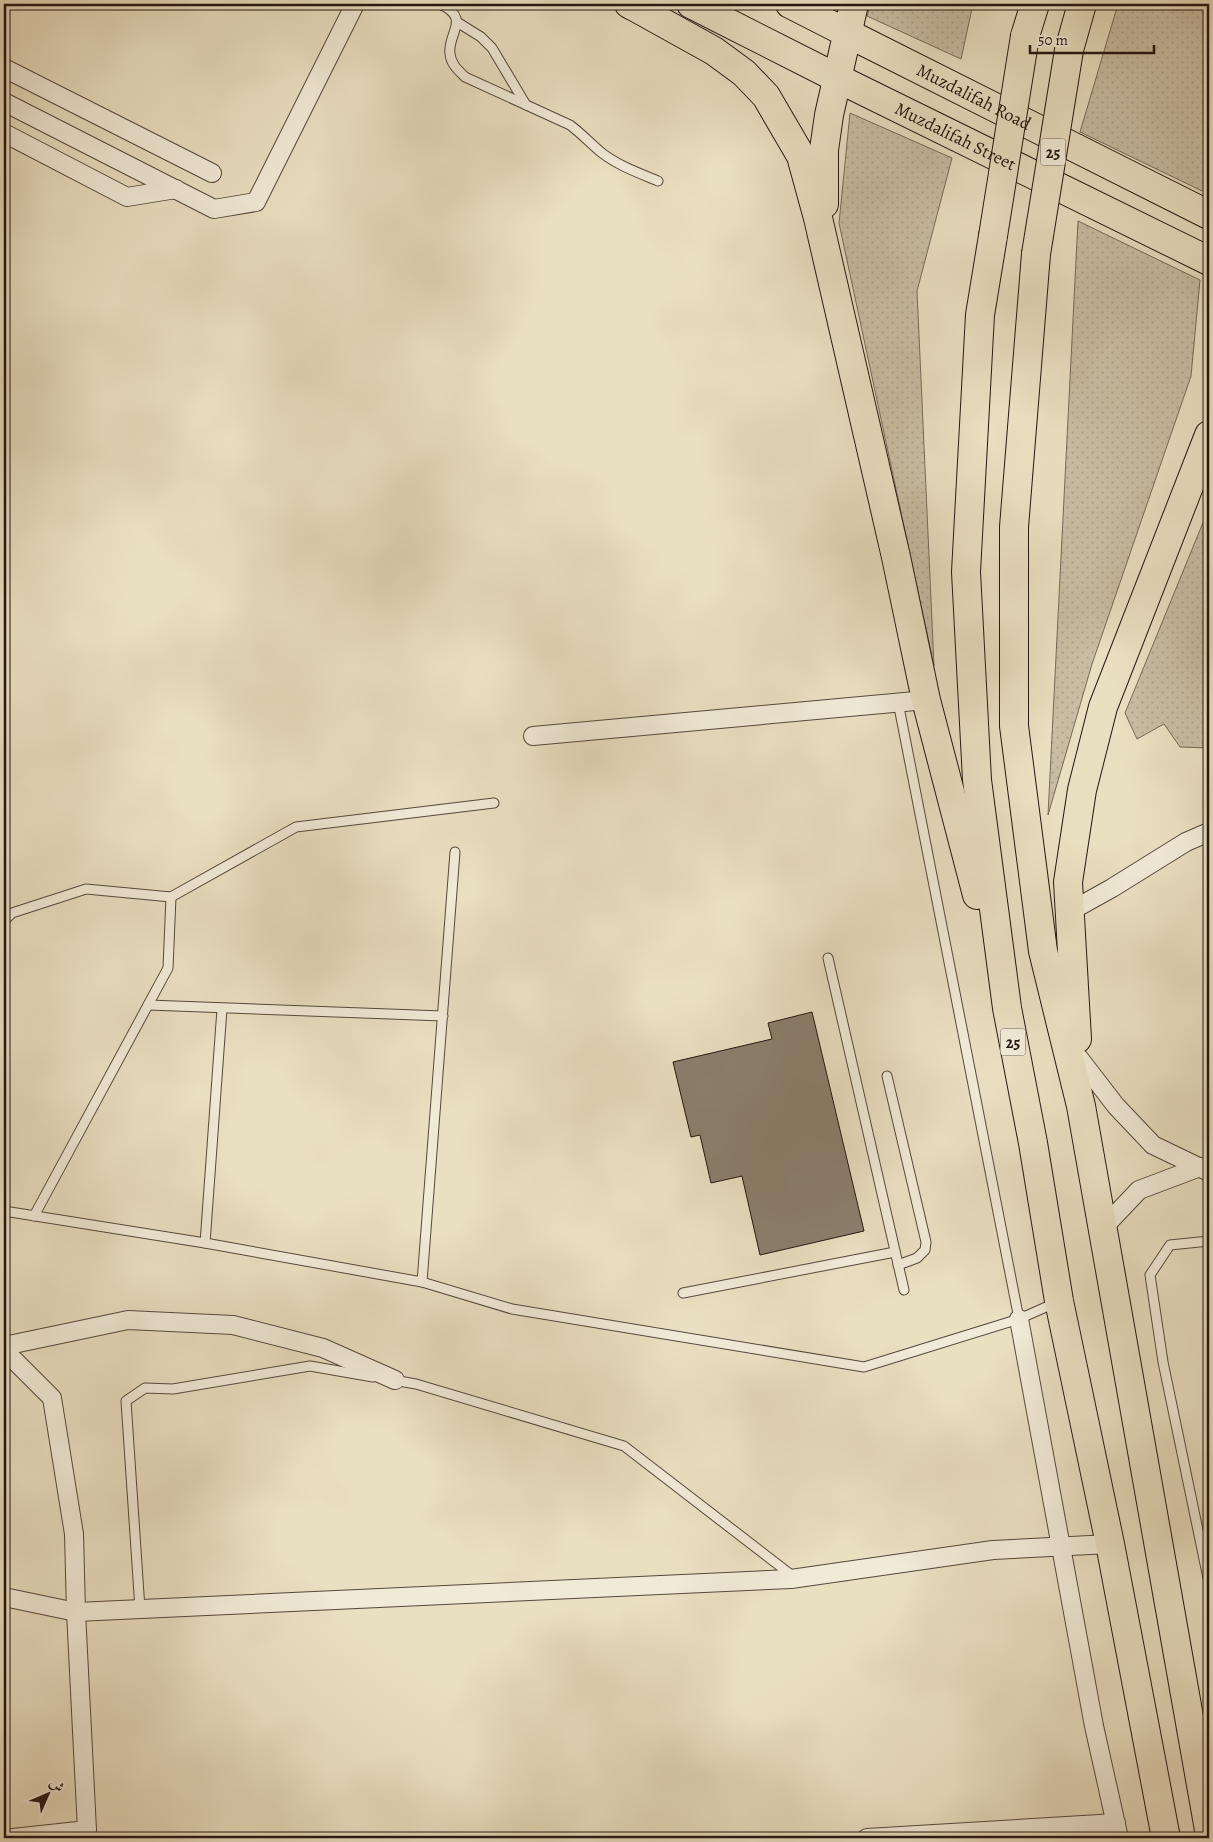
<svg xmlns="http://www.w3.org/2000/svg" width="1213" height="1842" font-family="Alegreya,Amiri,serif">
  <defs>
    <pattern id="grass-dots" width="8" height="8" patternUnits="userSpaceOnUse" patternTransform="scale(1.25)"><rect width="8" height="8" fill="#c8bda3"/><path d="M2 2h.1M6 6h.1" fill="none" stroke="#aca28b" stroke-width="1.8" stroke-linecap="round"/></pattern>
  </defs>
  <rect width="100%" height="100%" fill="#e9dfc1"/>
  <filter id="stains"><feTurbulence type="fractalNoise" baseFrequency=".004" numOctaves="4"/><feColorMatrix values="0 0 0 0 .2 0 0 0 0 .09 0 0 0 0 .02 0 0 0 .5 -.17"/></filter>
  <radialGradient id="worn" r=".72"><stop offset=".6" stop-color="#630" stop-opacity="0"/><stop offset="1" stop-color="#630" stop-opacity=".3"/></radialGradient>
  <!-- grass -->
  <g fill="url(#grass-dots)" stroke="#766a5a">
    <path d="M871,4H973L961,59L867,16Z"/>
    <path d="M1118,4H1209V184L1202,191L1080,132Z"/>
    <path d="M850,113L952,158L917,291L934,666L839,223Z"/>
    <path d="M1078,221L1200,280L1191,376L1092,664L1048,815Z"/>
    <path d="M1209,508V748L1180,747L1164,724L1137,739L1125,713Z"/>
  </g>
  <!-- building -->
  <path fill="#8a7f6d" stroke="#241611" d="M812,1012L864,1231L760,1255L742,1176L711,1183L700,1135L691,1137L673,1062L772,1039L768,1023Z"/>
  <g fill="none" stroke-linecap="round" stroke-linejoin="round">
    <!-- lane casing -->
    <g stroke="#55483d" stroke-width="11">
      <g id="lane">
        <path d="M440,4C472,19 447,33 450,54C451,64 458,70 465,77L570,125C582,134 591,144 602,153C619,166 639,173 658,181"/>
        <path d="M457,22L481,37L492,48L526,105"/>
        <path d="M898,702L1019,1319"/>
        <path d="M4,921L12,913L86,889L171,897L296,827L494,803"/>
        <path d="M828,958L904,1290"/>
        <path d="M148,1005L443,1016"/>
        <path d="M887,1076L926,1242L925,1250L917,1258L898,1265"/>
        <path d="M4,1211L205,1243L422,1282L512,1309L864,1367L1019,1319L1055,1303"/>
        <path d="M34,1216L168,968L171,897"/>
        <path d="M1209,1241L1170,1245L1150,1275L1163,1362L1209,1583"/>
        <path d="M205,1243L222,1009"/>
        <path d="M422,1282L455,852"/>
        <path d="M683,1293L895,1252"/>
        <path d="M393,1380L416,1384L624,1446L794,1577"/>
        <path d="M140,1609L126,1401L145,1388L173,1389L310,1366L373,1377"/>
      </g>
    </g>
    <!-- street casing -->
    <g stroke="#55483d" stroke-width="20">
      <g id="street">
        <path d="M4,68L212,173"/>
        <path d="M4,102L214,209L256,202L355,4"/>
        <path d="M4,133L127,197L176,189"/>
        <path d="M533,736L926,700"/>
        <path d="M1069,912L1112,888L1186,842L1209,832"/>
        <path d="M1079,1058L1116,1106L1153,1145L1209,1172"/>
        <path d="M1103,1228L1139,1190L1200,1167"/>
        <path d="M1019,1319L1094,1726L1119,1838"/>
        <path d="M4,1346L128,1320L233,1325L323,1348L395,1380"/>
        <path d="M4,1350L52,1398L74,1534L76,1612L87,1830L13,1838"/>
        <path d="M4,1597L76,1612L791,1579L993,1550L1110,1544"/>
        <path d="M867,1838L1116,1823"/>
      </g>
    </g>
    <!-- primary casing -->
    <g stroke="#241611" stroke-width="30">
      <g id="primary">
        <path d="M633,6L714,51L744,73L766,96L801,156L818,218L896,557L926,700L977,895"/>
        <path id="s1" d="M847,33L1209,215"/>
        <path d="M1025,36L1035,4"/>
        <path d="M1069,50L1082,4"/>
        <path id="s2" d="M837,78L1209,261"/>
        <path d="M824,204V150L829,115L854,4"/>
        <path d="M993,236L980,315L966,572L977,780L1007,1008L1033,1143L1059,1301L1110,1544L1166,1838"/>
        <path d="M1036,254L1014,527V726L1043,951L1081,1106L1209,1830"/>
        <path d="M1077,1039L1068,882L1082,790L1103,707L1209,435"/>
      </g>
    </g>
    <!-- highway casing -->
    <g stroke="#241611" stroke-width="30">
      <g id="highway">
        <path d="M629,4L633,6"/>
        <path d="M691,4L837,78"/>
        <path d="M790,4L847,33"/>
      </g>
    </g>
    <!-- lane -->
    <use href="#lane" stroke="#f1ead7" stroke-width="9"/>
    <!-- street -->
    <use href="#street" stroke="#f1ead7" stroke-width="18"/>
    <!-- primary -->
    <use href="#primary" stroke="#e9dfc1" stroke-width="28"/>
    <!-- highway -->
    <use href="#highway" stroke="#e9dfc1" stroke-width="28"/>
    <!-- primary-bridge casing -->
    <g stroke="#241611" stroke-width="30" stroke-linecap="butt">
      <g id="primary-bridge">
        <path d="M993,236L1025,36"/>
        <path d="M1036,254L1069,50"/>
      </g>
    </g>
    <!-- primary-bridge -->
    <use href="#primary-bridge" stroke="#e9dfc1" stroke-width="28"/>
  </g>
  <g text-anchor="middle" stroke-width="5" stroke-linejoin="round" paint-order="stroke">
    <!-- shield labels -->
    <g fill="#f1ead7" stroke="#62564c" stroke-width="1">
      <rect x="1040.5" y="138.5" width="25" height="27" rx="4"/>
      <rect x="1000.5" y="1028.5" width="25" height="27" rx="4"/>
    </g>
    <g font-size="16" font-weight="bold" fill="#241611">
      <text x="1053" y="158">25</text>
      <text x="1013" y="1048">25</text>
    </g>
    <!-- street labels -->
    <g font-size="18" fill="#241611" stroke="#f1ead7">
      <text dy="6" stroke="none"><textPath href="#s1" startOffset="142">Muzdalifah Road</textPath></text>
      <text dy="6" stroke="none"><textPath href="#s2" startOffset="132">Muzdalifah Street</textPath></text>
    </g>
  </g>
  <!-- margin -->
  <rect width="1213" height="1842" fill="none" stroke="#e9dfc1" stroke-width="20"/>
  <rect x="5" y="5" width="1203" height="1832" fill="none" stroke="#241611" stroke-width="2.5"/>
  <rect x="10" y="10" width="1193" height="1822" fill="none" stroke="#241611"/>
  <!-- north arrow -->
  <g transform="translate(48 1794) rotate(45)" stroke="#f1ead7" stroke-width="4" paint-order="stroke">
  <path d="M0-4L9 19L0 12L-9 19Z" fill="#241611"/>
  <text y="-8" font-size="14" font-weight="bold" text-anchor="middle" fill="#241611">ش</text>
  </g>
  <!-- scale -->
  <path d="M1030 45v8h124v-8" fill="none" stroke="#241611" stroke-width="2.5"/>
  <text x="1038" y="45" font-size="15" fill="#241611" stroke="#f1ead7" stroke-width="4" paint-order="stroke">50 m</text>
  <rect width="100%" height="100%" filter="url(#stains)"/>
  <rect width="100%" height="100%" fill="url(#worn)"/>
</svg>
